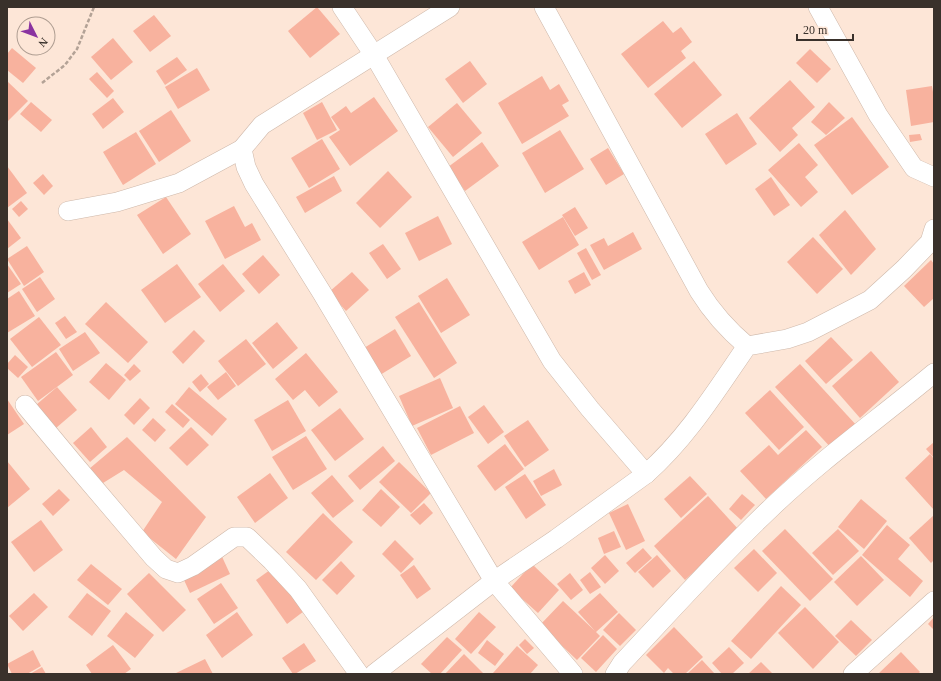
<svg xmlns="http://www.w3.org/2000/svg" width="941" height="681" font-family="Georgia,serif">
  <rect width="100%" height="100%" fill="#fde6d7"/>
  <!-- building -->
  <g fill="#f8b29e">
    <path d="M317,7L340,34L310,58L288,31Z"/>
    <path d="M154,15L171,36L150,52L133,31Z"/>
    <path d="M663,21L673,33L681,27L692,42L681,51L686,58L648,88L621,54Z"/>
    <path d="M113,38L133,62L111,80L91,57Z"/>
    <path d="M12,48L36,68L23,83L7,70V54Z"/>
    <path d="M810,49L831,69L817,83L796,63Z"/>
    <path d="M177,57L187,70L165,85L156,71Z"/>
    <path d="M470,61L487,84L463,103L445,79Z"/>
    <path d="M694,61L722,95L682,128L654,94Z"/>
    <path d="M197,68L210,90L178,109L165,87Z"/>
    <path d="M97,72L114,91L107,98L89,79Z"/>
    <path d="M542,76L550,90L559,84L569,101L562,105L569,116L522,144L498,103Z"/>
    <path d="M790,80L815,107L792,128L798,135L780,152L749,118Z"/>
    <path d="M7,81L28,101L7,122Z"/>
    <path d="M932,86L933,92H934V122L911,126L906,90Z"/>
    <path d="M374,97L398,131L350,166L329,137L340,130L331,117L346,106L351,113Z"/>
    <path d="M113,98L124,112L103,129L92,114Z"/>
    <path d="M31,102L52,120L41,132L20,114Z"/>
    <path d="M322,102L337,130L317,140L303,113Z"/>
    <path d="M829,102L845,118L826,135L811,122Z"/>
    <path d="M457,103L482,133L453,157L428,127Z"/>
    <path d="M171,110L191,141L159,162L139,131Z"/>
    <path d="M737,113L757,144L726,165L705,134Z"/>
    <path d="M852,117L889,167L852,195L814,145Z"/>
    <path d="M560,130L584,169L545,193L522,153Z"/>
    <path d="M136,132L156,164L123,185L103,152Z"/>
    <path d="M920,134L922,140L910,142L909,135Z"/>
    <path d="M322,139L340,169L309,188L291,158Z"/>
    <path d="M482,142L499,166L465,191L448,167Z"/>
    <path d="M799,143L818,165L805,177L818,192L801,207L768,170Z"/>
    <path d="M608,148L624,174L606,185L590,159Z"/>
    <path d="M7,166L27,193L7,208Z"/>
    <path d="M388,171L412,197L380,228L356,203Z"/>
    <path d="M43,174L53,186L44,195L33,183Z"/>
    <path d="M334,176L342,191L305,213L296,197Z"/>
    <path d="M771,177L790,205L774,216L755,189Z"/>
    <path d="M166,197L191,234L163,254L137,215Z"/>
    <path d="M21,201L28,209L19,217L12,209Z"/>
    <path d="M234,206L245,227L252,223L261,240L225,259L205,221Z"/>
    <path d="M575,207L588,228L575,236L562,215Z"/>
    <path d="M845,210L876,249L851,275L819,235Z"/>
    <path d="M438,216L452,244L419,261L405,233Z"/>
    <path d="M563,217L579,245L539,270L522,242Z"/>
    <path d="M7,219L21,238L7,249Z"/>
    <path d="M633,232L642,249L604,270L590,245L604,238L608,246Z"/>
    <path d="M813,237L843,269L817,294L787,262Z"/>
    <path d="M383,244L401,269L387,279L369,253Z"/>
    <path d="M27,246L44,272L24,286L7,259Z"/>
    <path d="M586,248L601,275L592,280L577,253Z"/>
    <path d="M263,255L280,275L259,294L242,274Z"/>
    <path d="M931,260L934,264V298L924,307L904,286Z"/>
    <path d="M7,264L21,284L7,293Z"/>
    <path d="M177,264L201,297L165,323L141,290Z"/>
    <path d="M223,264L245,291L220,312L198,284Z"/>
    <path d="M352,272L369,290L346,311L329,292Z"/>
    <path d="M584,272L591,285L575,294L568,281Z"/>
    <path d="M40,277L55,299L37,312L22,289Z"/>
    <path d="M447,278L470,315L441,333L418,296Z"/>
    <path d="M19,291L35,316L7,333V299Z"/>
    <path d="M106,302L148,342L128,363L85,324Z"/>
    <path d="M419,302L457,363L434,378L395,317Z"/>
    <path d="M65,316L77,332L66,339L55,323Z"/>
    <path d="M39,317L61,345L32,367L10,339Z"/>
    <path d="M277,322L298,348L273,369L252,343Z"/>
    <path d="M395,329L411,356L380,375L364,348Z"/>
    <path d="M194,330L205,341L183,364L172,352Z"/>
    <path d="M85,332L100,353L73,371L59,349Z"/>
    <path d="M831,337L853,360L826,384L805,361Z"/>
    <path d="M246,339L266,364L238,386L218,361Z"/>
    <path d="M871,351L899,382L860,418L832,386Z"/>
    <path d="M56,352L73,375L38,401L21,377Z"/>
    <path d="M306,353L338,392L319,407L305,390L293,400L275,379Z"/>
    <path d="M15,355L28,367L18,378L7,368V364Z"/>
    <path d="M106,363L126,380L109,400L89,382Z"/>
    <path d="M134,364L141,371L130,381L124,375Z"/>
    <path d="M800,364L858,427L833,450L775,387Z"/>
    <path d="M226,372L236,386L218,400L207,387Z"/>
    <path d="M201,374L209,384L200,392L192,382Z"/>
    <path d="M440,378L453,408L412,426L399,396Z"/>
    <path d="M57,387L77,410L56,428L36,405Z"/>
    <path d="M189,387L227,419L212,436L175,404Z"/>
    <path d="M770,390L804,427L779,450L745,413Z"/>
    <path d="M140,398L150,408L134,425L124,415Z"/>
    <path d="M7,399L24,424L7,435Z"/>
    <path d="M288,400L306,431L272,451L254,420Z"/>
    <path d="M172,404L190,420L183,428L165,412Z"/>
    <path d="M484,405L504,432L488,444L468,417Z"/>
    <path d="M460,406L474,433L431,455L417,428Z"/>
    <path d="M340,408L364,439L335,461L311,430Z"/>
    <path d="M153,418L166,430L155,442L142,430Z"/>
    <path d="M528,420L549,450L525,467L504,436Z"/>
    <path d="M91,427L107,447L90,462L73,443Z"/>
    <path d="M191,427L209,445L187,466L169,448Z"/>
    <path d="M806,430L822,447L766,499L740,471L769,445L778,455Z"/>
    <path d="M306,436L327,469L293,490L272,457Z"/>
    <path d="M127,437L206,517L176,559L142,532L162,502L124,470L103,483L89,469Z"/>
    <path d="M934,442V458L926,449Z"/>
    <path d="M505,444L524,469L495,491L477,466Z"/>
    <path d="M383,446L395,461L360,490L348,476Z"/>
    <path d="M930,454L934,459V510L905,478Z"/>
    <path d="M7,461L30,489L7,508Z"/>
    <path d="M399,462L431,493L411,513L379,482Z"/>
    <path d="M554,469L562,485L541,496L533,481Z"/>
    <path d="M270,473L288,498L255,523L237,497Z"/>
    <path d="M525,474L546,505L526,519L505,487Z"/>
    <path d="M332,475L354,501L333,518L311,493Z"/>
    <path d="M690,476L707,494L681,518L664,499Z"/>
    <path d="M59,489L70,500L53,516L42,504Z"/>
    <path d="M381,489L400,507L381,527L362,510Z"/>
    <path d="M742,494L755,505L741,520L729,509Z"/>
    <path d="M708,496L739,530L685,580L654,546Z"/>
    <path d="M861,499L887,521L864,549L838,527Z"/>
    <path d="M424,503L433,513L420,525L410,515Z"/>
    <path d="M628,504L645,541L626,550L609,513Z"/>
    <path d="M323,513L353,542L316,580L286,552Z"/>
    <path d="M934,515V560L931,563L909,538Z"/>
    <path d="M41,520L63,550L34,572L11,542Z"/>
    <path d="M887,525L910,545L898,559L923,581L910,597L862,555Z"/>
    <path d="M785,529L833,579L810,601L762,551Z"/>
    <path d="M838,529L859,551L833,575L812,553Z"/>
    <path d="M614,531L621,547L604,554L598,538Z"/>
    <path d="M395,540L414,559L401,573L382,554Z"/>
    <path d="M218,548L230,574L190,593L178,567Z"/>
    <path d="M643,548L652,558L635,573L626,563Z"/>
    <path d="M754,549L777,573L758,592L734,568Z"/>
    <path d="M605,555L619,571L605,584L591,568Z"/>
    <path d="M657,555L671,571L653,588L638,572Z"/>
    <path d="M861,556L884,580L857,606L834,582Z"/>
    <path d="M341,561L355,576L337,595L322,580Z"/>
    <path d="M281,562L312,605L287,624L256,580Z"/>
    <path d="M91,564L122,589L108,605L77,580Z"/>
    <path d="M532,564L559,590L538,613L510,588Z"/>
    <path d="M414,565L431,589L417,599L400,575Z"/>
    <path d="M590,572L601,587L590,594L580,580Z"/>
    <path d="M149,573L186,610L163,632L127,594Z"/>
    <path d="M570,573L583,590L571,600L557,584Z"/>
    <path d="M221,583L238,608L214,624L197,599Z"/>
    <path d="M781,586L801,605L751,659L731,641Z"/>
    <path d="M34,593L48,607L23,631L9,616Z"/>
    <path d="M87,593L111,611L92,636L68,617Z"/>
    <path d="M600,593L618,612L596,632L600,636L577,660L540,625L563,601L595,631L578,612Z"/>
    <path d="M805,607L839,642L813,669L778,633Z"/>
    <path d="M126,612L154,635L135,658L107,636Z"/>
    <path d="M237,612L253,635L222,658L206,635Z"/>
    <path d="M479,612L496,627L471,654L455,639Z"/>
    <path d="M619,613L636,630L620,646L603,630Z"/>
    <path d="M934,617V630L928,624Z"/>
    <path d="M851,620L872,640L856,656L835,636Z"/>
    <path d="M674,627L703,657L685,674H674L668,668L664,673L646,655Z"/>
    <path d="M603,635L617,649L596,672L581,658Z"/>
    <path d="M447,637L462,650L440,674H432L421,664Z"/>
    <path d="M525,639L534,648L527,654L519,645Z"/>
    <path d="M487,640L504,654L495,666L478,653Z"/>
    <path d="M304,643L316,661L295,674H293L282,658Z"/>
    <path d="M113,645L131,669L124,674H92L86,665Z"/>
    <path d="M517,646L538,665L530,674H494L493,673Z"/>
    <path d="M729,647L744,663L732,674H722L712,663Z"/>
    <path d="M33,650L41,666L27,674H12L7,664Z"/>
    <path d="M901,652L920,672L918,674H878Z"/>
    <path d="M464,654L484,674H445Z"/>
    <path d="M205,659L213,674H174Z"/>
    <path d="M702,660L715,674H687Z"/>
    <path d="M761,662L773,674H748Z"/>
    <path d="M42,667L46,674H30Z"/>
  </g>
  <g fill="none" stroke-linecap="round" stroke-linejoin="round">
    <!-- minor casing -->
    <g stroke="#ceb8aa" stroke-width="20">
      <g id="minor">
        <path d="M342,7L374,55L552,361L590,409L646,474"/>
        <path d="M450,7L262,125L242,149L246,167L254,184L322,293L494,581L573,674"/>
        <path d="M544,7L699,291C712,312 728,330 747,346"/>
        <path d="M818,7L878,115L914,168L934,177"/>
        <path d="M68,211L117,202L179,183L242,149"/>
        <path d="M25,405L74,464L154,558L166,569L178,573L193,566L234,537H247L272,561L298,589L359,674"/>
        <path d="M374,674L494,581L556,539L646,474C687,438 716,391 747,346L787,339L808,332L870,300L904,269L930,242L934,229"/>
        <path d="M615,674L622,663C671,611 719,557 771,508C822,459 880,418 934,373"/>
        <path d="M853,674L934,601"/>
      </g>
    </g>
    <!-- path -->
    <path stroke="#b3a296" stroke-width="2.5" stroke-dasharray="4 2" stroke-linecap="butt" d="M42,83L65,65L77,49L94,7"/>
    <!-- minor -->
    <use href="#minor" stroke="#fff" stroke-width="19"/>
  </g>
  <!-- border -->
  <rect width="941" height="681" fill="none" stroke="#39312b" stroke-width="16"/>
  <!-- north arrow -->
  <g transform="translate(36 36) rotate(132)"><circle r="19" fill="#fde6d7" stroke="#af9e92"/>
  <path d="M0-3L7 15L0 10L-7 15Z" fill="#8a33a0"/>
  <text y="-6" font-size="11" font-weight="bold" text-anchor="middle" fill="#39312b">N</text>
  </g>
  <!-- scale -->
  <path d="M797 34v6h56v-6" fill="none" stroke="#39312b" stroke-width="2"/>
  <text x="803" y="34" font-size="12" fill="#39312b" stroke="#fde6d7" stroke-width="3" paint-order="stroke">20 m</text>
</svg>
